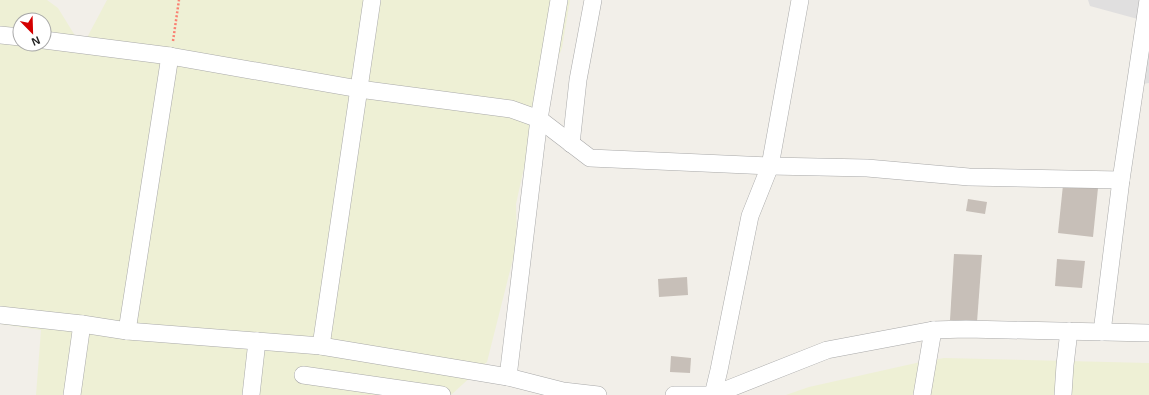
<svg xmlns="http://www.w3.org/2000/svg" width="1149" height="395" font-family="Helvetica,sans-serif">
  <rect width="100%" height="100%" fill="#f2efe9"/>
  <!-- residential -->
  <path fill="#e0dfdf" d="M1088,0H1149V83L1136,85L1145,21L1090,6Z"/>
  <!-- farmland -->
  <g fill="#eef0d5" fill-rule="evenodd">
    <path d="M0,0H47L58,8L82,47L107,0H570L562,48L536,113L516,204L517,243L487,362L451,395H36L41,330L0,324ZM20,20H44V44H20Z"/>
    <path d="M944,358L1149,363V395H786L809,387L916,363Z"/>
  </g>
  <!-- building -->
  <g fill="#c7bfb8">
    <path d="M1063,185L1098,188L1093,237L1058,233Z"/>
    <path d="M968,199L987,202L985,214L966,211Z"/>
    <path d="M954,254L982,255L977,322L950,320Z"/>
    <path d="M1057,259L1085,261L1082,288L1055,286Z"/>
    <path d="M687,277L688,295L659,297L658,279Z"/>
    <path d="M671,356L691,358L690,373L670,372Z"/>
  </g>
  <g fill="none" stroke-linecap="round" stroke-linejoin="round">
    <!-- minor casing -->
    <g stroke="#a9a9a9" stroke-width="18">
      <g id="minor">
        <path d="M0,35L20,37"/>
        <path d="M44,40L170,56L359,89L511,109L539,119L590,158L770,166L867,168L969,177L1121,180"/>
        <path d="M571,144L578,80L593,0"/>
        <path d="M0,315L82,324L127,331L321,346L508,377L563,391L598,395"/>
        <path d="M127,331L170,56"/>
        <path d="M1102,332L1121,180L1148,0"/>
        <path d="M321,346L372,0"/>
        <path d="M303,375L442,395"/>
        <path d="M508,377L539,119L559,0"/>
        <path d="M72,395L82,324"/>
        <path d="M251,395L257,341"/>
        <path d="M674,395H713L719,370L750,216L770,166L800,0"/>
        <path d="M713,395L827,350L933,330L966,329L1149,333"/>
        <path d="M922,395L933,330"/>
        <path d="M1063,395L1065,365L1069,331"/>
      </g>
    </g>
    <!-- path -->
    <path stroke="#fa8072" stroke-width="2.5" stroke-dasharray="2 2" stroke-linecap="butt" d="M173,41L179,0"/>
    <!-- minor -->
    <use href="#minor" stroke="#fff" stroke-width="17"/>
  </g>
  <!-- north arrow -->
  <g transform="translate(32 32) rotate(157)"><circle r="19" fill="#ffffff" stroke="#a7a7a7"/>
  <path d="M0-3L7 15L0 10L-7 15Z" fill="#d40000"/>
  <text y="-6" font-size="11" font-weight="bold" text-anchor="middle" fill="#222222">N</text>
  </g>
</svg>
